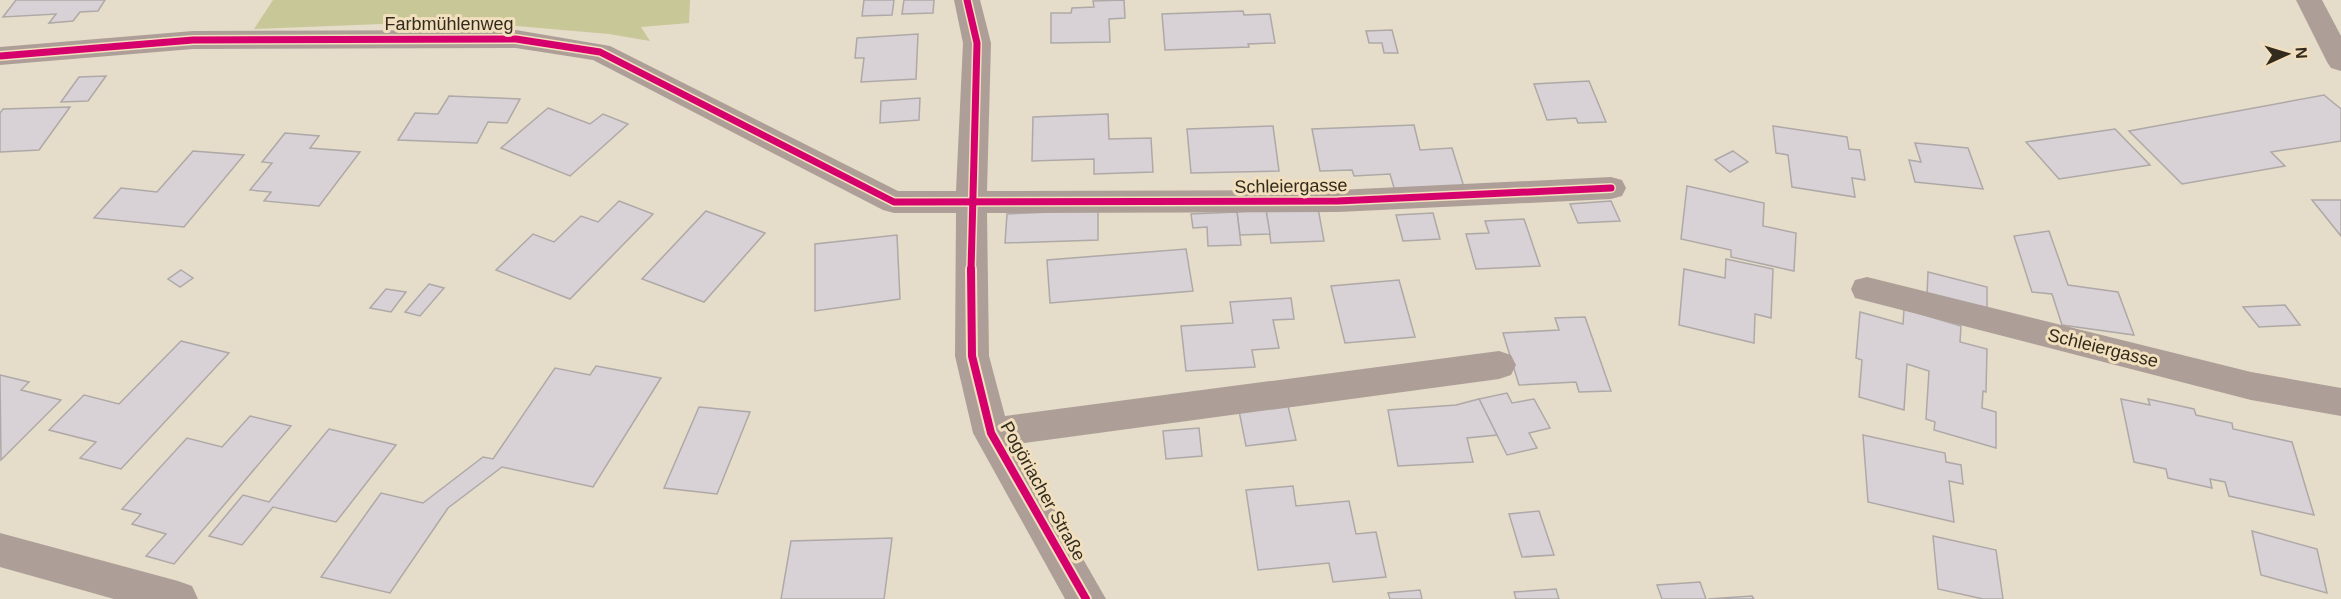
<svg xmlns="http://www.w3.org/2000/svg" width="2341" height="599" font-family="Helvetica,sans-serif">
  <rect width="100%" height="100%" fill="#e5dcc9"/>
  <!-- green -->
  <path fill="#c7c798" d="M273,0H690L689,23L641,27L650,41L609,34L458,21L254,29Z"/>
  <!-- building -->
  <g fill="#d8d2d7" stroke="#aea9a7" stroke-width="1.5">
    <path d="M16,0H105L98,11L80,12L73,21L49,23L56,14L3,17Z"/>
    <path d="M864,0H894L892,15L862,16Z"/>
    <path d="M904,0H934L933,13L902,14Z"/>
    <path d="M1124,0L1125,18L1109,19L1110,42L1051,43V13H1071L1072,8L1094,7L1093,1Z"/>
    <path d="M1243,11L1244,15L1270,14L1275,43L1248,44L1249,47L1165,50L1162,14Z"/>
    <path d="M1392,30L1398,53H1384L1382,43H1369L1366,31Z"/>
    <path d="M918,34L916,79L861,82L864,58H855L857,38Z"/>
    <path d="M106,76L88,101L61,102L79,77Z"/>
    <path d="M1589,81L1606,122L1578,123L1576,118L1547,120L1534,84Z"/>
    <path d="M2324,95L2341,109V141L2271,152L2285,166L2182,184L2129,131Z"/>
    <path d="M449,96L520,99L507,123L488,122L477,143L398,140L415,113L438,114Z"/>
    <path d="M920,98L919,120L880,123L881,101Z"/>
    <path d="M70,107L39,150L0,152V113L3,109Z"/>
    <path d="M548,108L590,124L603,114L628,124L570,176L501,148Z"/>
    <path d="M1108,114L1109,139L1151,138L1153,172L1094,174V159L1032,161L1033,117Z"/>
    <path d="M1414,125L1420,150L1452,148L1464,187L1395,191L1390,174L1354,176L1352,170L1320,171L1312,129Z"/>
    <path d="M1273,126L1279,171L1191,173L1187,129Z"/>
    <path d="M1773,126L1847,137L1849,149L1860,150L1865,180L1852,178L1855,197L1792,187L1788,155L1776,153Z"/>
    <path d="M2115,129L2150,165L2059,179L2026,142Z"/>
    <path d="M285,133L319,136L310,148L360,152L319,206L264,201L271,192L250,190L272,163L262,162Z"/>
    <path d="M1915,143L1968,148L1983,189L1915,182L1909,160L1921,162Z"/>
    <path d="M193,151L244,155L184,227L94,218L121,188L157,192Z"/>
    <path d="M1733,151L1748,162L1730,172L1715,160Z"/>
    <path d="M1687,186L1764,203L1763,226L1796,233L1794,271L1731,257V250L1681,239Z"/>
    <path d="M2312,200H2341V236Z"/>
    <path d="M619,201L653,214L570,299L496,270L533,234L554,242L581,216L598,222Z"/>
    <path d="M1611,201L1620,221L1578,223L1570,204Z"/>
    <path d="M1318,208L1324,241L1271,243L1266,210Z"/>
    <path d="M1098,210V240L1005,243L1007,214Z"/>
    <path d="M1266,210L1270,234L1240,235L1237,212Z"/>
    <path d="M706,211L765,233L704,302L642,279Z"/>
    <path d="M1237,212L1241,245L1208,246L1207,227L1193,228L1191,214Z"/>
    <path d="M1433,213L1440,239L1403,241L1396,215Z"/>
    <path d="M1524,219L1540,266L1476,269L1466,234L1489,233L1485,221Z"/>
    <path d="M2049,231L2068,285L2118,292L2134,335L2062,325L2052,294L2032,292L2014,236Z"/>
    <path d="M897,235L900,299L815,311V244Z"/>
    <path d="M1186,249L1193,291L1050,303L1047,260Z"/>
    <path d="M1726,259L1773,269L1771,318L1755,314L1754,343L1679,325L1684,269L1725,278Z"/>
    <path d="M181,270L193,278L180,287L168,279Z"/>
    <path d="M1928,272L1987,287V312L1927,296Z"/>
    <path d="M1399,280L1415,337L1345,343L1331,286Z"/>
    <path d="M429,284L444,288L420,316L405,312Z"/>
    <path d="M386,289L406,292L391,312L370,308Z"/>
    <path d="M1291,298L1294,319L1273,320L1279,348L1252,350L1255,367L1186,371L1181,326L1233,323L1230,302Z"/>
    <path d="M2285,305L2300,325L2259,327L2243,307Z"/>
    <path d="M1904,309L1961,326L1960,342L1987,349L1986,392L1983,391L1982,408L1996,412V448L1934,430L1935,422L1926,419L1929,371L1907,364L1904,410L1859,397L1862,360L1856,358L1860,312L1903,324Z"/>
    <path d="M1585,317L1611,391L1579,392L1576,382L1519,385L1503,333L1559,330L1555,318Z"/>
    <path d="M181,341L229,353L121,469L80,458L96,442L49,430L84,395L119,404Z"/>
    <path d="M596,366L661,378L593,487L502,467L448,508L390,593L321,577L381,493L423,503L483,457L493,459L555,368L590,375Z"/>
    <path d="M0,375L29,382L21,390L61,400L1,460Z"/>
    <path d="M1507,393L1512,403L1534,399L1550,428L1529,433L1537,448L1507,455L1479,399Z"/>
    <path d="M1479,399L1497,435L1467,438L1473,462L1398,466L1388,410L1456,405Z"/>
    <path d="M2121,399L2150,405L2148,399L2194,409L2196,415L2232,423L2233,429L2292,442L2314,515L2229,496L2225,482L2210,479L2212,488L2168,478L2166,469L2134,462Z"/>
    <path d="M1288,406L1296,440L1246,446L1239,411Z"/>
    <path d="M699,407L750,412L717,494L664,488Z"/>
    <path d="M250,416L291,426L174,564L146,556L166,534L132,524L141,514L122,509L187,438L222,447Z"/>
    <path d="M1199,428L1202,456L1166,459L1163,431Z"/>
    <path d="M329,429L396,445L336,522L273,507L242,545L209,536L243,495L269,502Z"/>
    <path d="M1863,435L1945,453L1946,462L1961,465L1963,484L1949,481L1954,522L1868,502Z"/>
    <path d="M1293,486L1296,506L1349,501L1356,534L1376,532L1386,577L1333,582L1329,563L1258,570L1246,490Z"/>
    <path d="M1539,511L1554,555L1522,557L1509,514Z"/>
    <path d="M2252,531L2317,549L2327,593L2261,575Z"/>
    <path d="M1933,536L1996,550L2003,599H1983L1938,589Z"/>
    <path d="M892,538L884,599H781L791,541Z"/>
    <path d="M1700,582L1706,599H1662L1657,585Z"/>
    <path d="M1556,589L1559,599H1516L1514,592Z"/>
    <path d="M1420,590L1422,599H1390L1388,593Z"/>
    <path d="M1752,596L1754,599H1708Z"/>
  </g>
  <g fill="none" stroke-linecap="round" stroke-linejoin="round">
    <!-- minor -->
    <g fill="#ad9f97" fill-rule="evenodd">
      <path d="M954,0H980L991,43L987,191L1338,190L1611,177L1622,180L1626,188L1622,196L1611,199L1338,212L987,213L989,356L1005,416L1499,351L1511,355L1516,365L1511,375L1499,379L1017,444L1106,599H1065L973,433L955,356L956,213H894L883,210L593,60L516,48L193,49L0,65V47L193,31L516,30L610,46L898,191H956L963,43Z"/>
      <path d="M2296,0H2322L2341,36V71L2331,68L2327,62Z"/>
      <path d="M1867,277L2251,372L2341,388V416L2251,400L1855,298L1851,289L1855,280Z"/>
      <path d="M0,533L178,581L192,586L198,599H114L0,567Z"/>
    </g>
    <!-- cycleway-far1 casing -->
    <g stroke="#f1dfbd" stroke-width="10">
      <g id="cycleway-far1">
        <path d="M967,0L977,43L971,271"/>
        <path d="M0,56L193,40L516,39L600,52L894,202L1338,201L1611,188"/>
      </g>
    </g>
    <!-- cycleway casing -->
    <g stroke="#f1dfbd" stroke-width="12">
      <path id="cycleway" d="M971,269L972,356L991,433L1086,599"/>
    </g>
    <!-- cycleway-far1 -->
    <use href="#cycleway-far1" stroke="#d6006c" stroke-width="7"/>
    <!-- cycleway -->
    <use href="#cycleway" stroke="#d6006c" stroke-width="8"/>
  </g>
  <g text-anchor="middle" stroke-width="6" stroke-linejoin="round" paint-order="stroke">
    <!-- street labels -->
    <g font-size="18" fill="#322b1e" stroke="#f1dfbd">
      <text x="449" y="30">Farbmühlenweg</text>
      <text transform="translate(1291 186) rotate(-1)" y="6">Schleiergasse</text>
      <text transform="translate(2103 348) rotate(14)" y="6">Schleiergasse</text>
      <text transform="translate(1043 491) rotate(61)" y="6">Pogöriacher Straße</text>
    </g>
  </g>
  <!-- north arrow -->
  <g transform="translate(2287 54) rotate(86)" stroke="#f1dfbd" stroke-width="4.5" paint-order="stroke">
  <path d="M0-4.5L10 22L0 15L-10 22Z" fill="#322b1e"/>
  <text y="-9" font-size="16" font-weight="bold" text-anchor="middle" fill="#322b1e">N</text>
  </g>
</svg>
